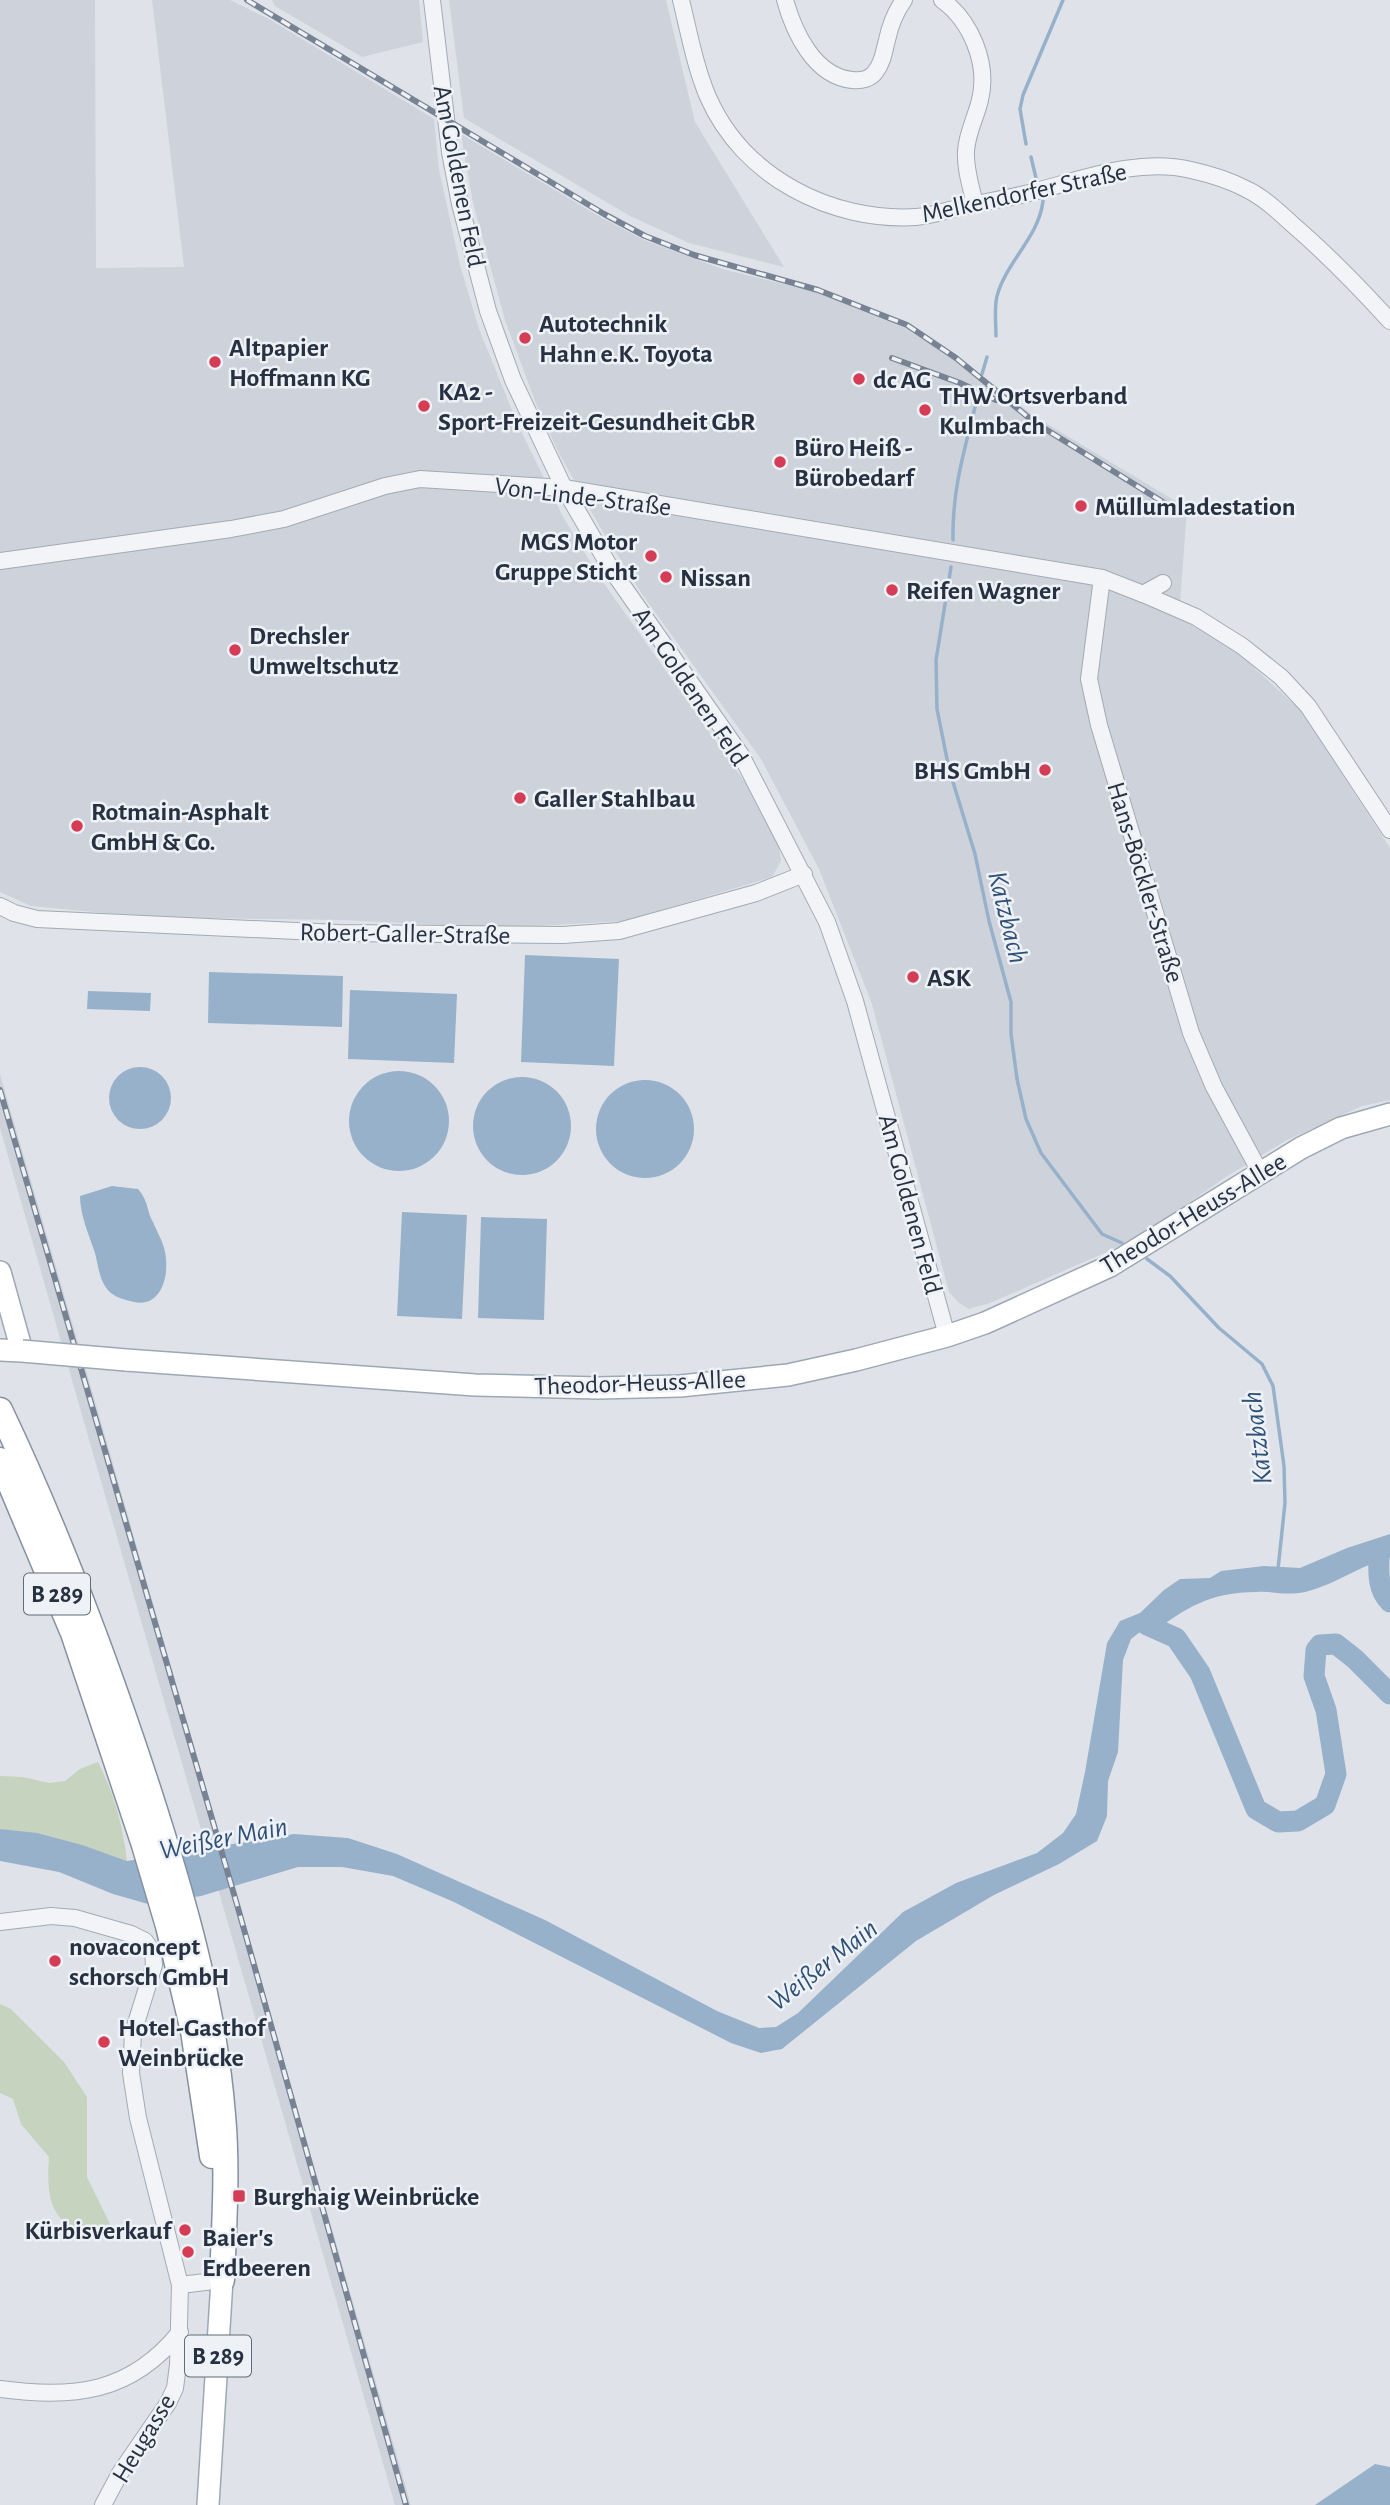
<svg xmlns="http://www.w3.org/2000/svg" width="1390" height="2505" font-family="'Alegreya Sans',sans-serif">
  <rect width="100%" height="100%" fill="#dfe3e9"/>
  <!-- built -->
  <g fill="#cdd2db">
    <path d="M0,0H95L96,268L184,267L152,0H230L269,19L434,119L439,170L460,265L479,329L518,425L562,515L598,575L751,791L779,848L781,861L772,877L624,921L500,928L343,920L147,917L31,906L0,892Z"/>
    <path d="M272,0H419L423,42L362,57L275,6Z"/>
    <path d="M449,0H666L695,122L784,267L689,243L630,216L464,118Z"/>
    <path d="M461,134L602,218L644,240L722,269L817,292L862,308L905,328L955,360L981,382L984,377L1034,416L1187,508L1179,618L1234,649L1301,711L1390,848V1100L1362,1106L1287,1140L1224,1178L1141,1237L990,1303L969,1309L959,1303L949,1292L872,1004L819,869L761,759L642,594L600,527L560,455L538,409L505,320L473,203Z"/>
    <path d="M0,1074L106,1439L411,2505H395L90,1443L0,1128Z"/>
  </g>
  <!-- green -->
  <g fill="#c5d3bf">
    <path d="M98,1762C114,1793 123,1826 127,1861C85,1846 45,1834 0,1829V1776L23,1777L49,1783L65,1781L80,1769Z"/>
    <path d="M0,2004L11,2009L64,2062L87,2097V2177L114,2232C104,2232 89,2235 81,2232C47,2219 47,2188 49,2157L21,2124L13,2099L0,2093Z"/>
  </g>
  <!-- water -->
  <g fill="#98b1cb">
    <path d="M525,955L619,959L614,1066L521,1062Z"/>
    <path d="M209,972L343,976L342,1027L208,1023Z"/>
    <path d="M350,990L457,994L454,1063L348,1059Z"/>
    <path d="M88,991L151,993L150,1011L87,1009Z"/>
    <circle cx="140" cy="1098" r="31"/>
    <circle cx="399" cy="1121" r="50"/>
    <circle cx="522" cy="1126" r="49"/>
    <circle cx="645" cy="1129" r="49"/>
    <path d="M112,1186L138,1189C149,1202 146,1209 153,1222C157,1232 163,1241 165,1252C170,1276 161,1311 130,1301C122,1299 112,1296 107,1289C99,1279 98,1264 95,1253C89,1235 80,1215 80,1196Z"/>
    <path d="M402,1212L467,1215L462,1319L397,1316Z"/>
    <path d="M481,1217L547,1219L544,1320L478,1318Z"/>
    <path d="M1390,1534V1558C1360,1565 1335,1585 1305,1592C1284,1596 1276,1591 1257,1592C1209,1592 1186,1608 1149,1635L1140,1632L1131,1639L1123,1660L1118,1752L1108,1781L1107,1816L1097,1841L1059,1864L994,1895L916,1941L782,2049L761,2053L731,2043L454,1902L393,1876L342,1867H298L201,1896L148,1904L113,1894L59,1872L0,1861V1829L37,1833L82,1845L127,1861L294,1834L348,1838L397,1854L545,1920L717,2011L759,2028L776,2027L798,2013L903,1912L956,1883L1037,1853L1063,1833L1076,1814L1085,1772L1107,1643L1120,1621L1140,1613L1164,1590L1180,1579L1210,1578L1221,1571L1264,1566L1300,1568L1347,1548Z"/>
    <path d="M1375,2464L1390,2467V2505H1315Z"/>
  </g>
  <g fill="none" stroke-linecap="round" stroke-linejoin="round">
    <!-- stream -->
    <g stroke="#98b1cb" stroke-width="3.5">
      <path d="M1026,144L1020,109L1023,95L1063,0"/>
      <path d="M1031,157L1036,178"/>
      <path d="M996,336C996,324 994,308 997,296C1006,262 1039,237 1043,201"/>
      <path d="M982,374L987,357"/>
      <path d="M953,540C952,488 965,449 977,399"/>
      <path d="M951,567L936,660L937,709L949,769L975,854L989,921L1011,1002V1034L1017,1079L1026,1119L1041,1153L1102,1234L1122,1243"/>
      <path d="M1147,1259L1170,1276L1219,1328L1262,1364L1273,1386L1284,1466L1285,1503L1278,1569"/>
    </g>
    <!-- river -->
    <g stroke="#98b1cb" stroke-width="21">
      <path d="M1379,1551C1379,1569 1376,1588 1390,1602"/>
      <path d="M1147,1625L1176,1638L1200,1673L1256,1809L1278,1822L1298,1821L1325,1805L1336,1774L1326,1710L1314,1676L1316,1650L1320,1645L1336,1644L1355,1659L1390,1694"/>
    </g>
    <!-- minor casing -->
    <g stroke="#a4aab3" stroke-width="18">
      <g id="minor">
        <path d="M432,0L450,152L460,204L488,311L513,380L564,488L611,569L741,755L827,922L855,1001L947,1336"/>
        <path d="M681,0C689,33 695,66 708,97C743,177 831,222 916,217C931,216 947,210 962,207C983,202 1004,199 1025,194C1078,181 1136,157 1191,170C1209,174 1229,180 1246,189C1263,197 1278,211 1292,224C1327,254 1359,287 1390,321"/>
        <path d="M785,0C794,32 814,76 852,80C861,81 871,79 876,71C883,62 884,51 887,40C890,26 896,11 904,0"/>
        <path d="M942,0C971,21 989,64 980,100C976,117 967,133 966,151C965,169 971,187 975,204"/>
        <path d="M0,561L231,529L284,519L385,486L420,479L564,488L1102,578L1143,594L1163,583"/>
        <path d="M1102,578L1089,679L1099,725L1191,1033L1214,1087L1260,1172"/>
        <path d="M1143,594L1196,617L1242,646L1281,677L1308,706L1390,830"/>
        <path d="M0,906L14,913L37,919L339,933L563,935L619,931L756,893L804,874"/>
        <path d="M0,1922L51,1916L75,1918L131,1934L145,1941L153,1952L154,1965L133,2033L131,2073L138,2118L180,2285L178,2365L175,2388L168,2403L120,2473L103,2505"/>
        <path d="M180,2285L222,2280"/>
        <path d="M0,2389C74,2399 131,2393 180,2332"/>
      </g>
    </g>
    <!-- major casing -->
    <g stroke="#9da7b5" stroke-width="24">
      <g id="major">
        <path d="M0,1272L22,1351L0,1350"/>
        <path d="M126,1360L475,1385L598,1388L680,1386L788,1375L856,1360L947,1336L985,1323L1110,1266L1301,1148L1341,1128L1390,1114"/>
        <path d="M208,2505L222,2280"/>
      </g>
    </g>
    <!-- highway casing -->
    <g stroke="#8590a0" stroke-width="27">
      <g id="highway">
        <path d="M0,1410C58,1532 105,1657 147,1785C182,1893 214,2002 223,2115C228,2170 224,2226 222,2280"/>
        <path d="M0,1460L73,1633L144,1845L168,1926L193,2031L212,2156"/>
      </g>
    </g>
    <!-- minor -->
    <use href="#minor" stroke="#f2f4f7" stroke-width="16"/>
    <!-- major -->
    <use href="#major" stroke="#fff" stroke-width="21"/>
    <!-- highway -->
    <use href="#highway" stroke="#fff" stroke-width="24"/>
    <!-- rail casing -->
    <g stroke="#778293" stroke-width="6">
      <g id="rail">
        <path d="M247,0L604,214L645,236L694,255L818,290L907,325L956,358L1034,422L1179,512"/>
        <path d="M892,358L960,383L996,400"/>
        <path d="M0,1090L238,1908L406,2505"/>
      </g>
    </g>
    <!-- rail -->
    <use href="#rail" stroke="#eef2f6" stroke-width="3.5" stroke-dasharray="10" stroke-linecap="butt"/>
    <!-- major-bridge casing -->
    <g stroke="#9da7b5" stroke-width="24" stroke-linecap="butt">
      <path id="major-bridge" d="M22,1351L126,1360"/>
    </g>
    <!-- major-bridge -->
    <use href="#major-bridge" stroke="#fff" stroke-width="21"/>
  </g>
  <!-- markers -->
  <g fill="#d53c56" stroke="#eef2f6" stroke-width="2.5">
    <circle cx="525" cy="338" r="7"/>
    <circle cx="215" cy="362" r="7"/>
    <circle cx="859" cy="379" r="7"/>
    <circle cx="424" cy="406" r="7"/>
    <circle cx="925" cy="410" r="7"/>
    <circle cx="780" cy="462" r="7"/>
    <circle cx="1081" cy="506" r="7"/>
    <circle cx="651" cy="556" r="7"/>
    <circle cx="666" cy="577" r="7"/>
    <circle cx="892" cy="590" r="7"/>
    <circle cx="235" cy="650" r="7"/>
    <circle cx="1045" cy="770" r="7"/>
    <circle cx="520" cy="798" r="7"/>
    <circle cx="77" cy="826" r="7"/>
    <circle cx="913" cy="977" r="7"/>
    <circle cx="55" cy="1961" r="7"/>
    <circle cx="104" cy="2042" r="7"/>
    <rect x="232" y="2189" width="14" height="14" rx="3.5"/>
    <circle cx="185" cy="2230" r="7"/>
    <circle cx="188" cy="2252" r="7"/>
  </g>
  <g text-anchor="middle" stroke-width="5" stroke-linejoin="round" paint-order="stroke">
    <!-- shield labels -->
    <g fill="#eef2f6" stroke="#636b77" stroke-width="2">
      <rect x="24" y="1573.5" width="66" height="41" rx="5"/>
      <rect x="185" y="2335.5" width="66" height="41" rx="5"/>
    </g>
    <g font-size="24" font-weight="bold" fill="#273141">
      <text x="57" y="1602">B 289</text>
      <text x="218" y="2364">B 289</text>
    </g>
    <!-- street labels -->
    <g font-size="26" fill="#273141" stroke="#eef2f6">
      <text transform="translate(460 176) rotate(79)" y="9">Am Goldenen Feld</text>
      <text transform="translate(1024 192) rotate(-12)" y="9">Melkendorfer Straße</text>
      <text transform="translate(583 496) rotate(7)" y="9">Von-Linde-Straße</text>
      <text transform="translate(691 686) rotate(56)" y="9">Am Goldenen Feld</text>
      <text transform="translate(1146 882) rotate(73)" y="9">Hans-Böckler-Straße</text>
      <text transform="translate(405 933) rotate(1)" y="9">Robert-Galler-Straße</text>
      <text transform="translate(911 1204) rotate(75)" y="9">Am Goldenen Feld</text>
      <text transform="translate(1193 1213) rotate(-31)" y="9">Theodor-Heuss-Allee</text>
      <text transform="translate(640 1382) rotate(-2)" y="9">Theodor-Heuss-Allee</text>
      <text transform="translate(143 2438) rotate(-59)" y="9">Heugasse</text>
    </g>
    <!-- poi labels -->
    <g font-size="26" font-weight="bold" fill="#273141" stroke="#eef2f6" text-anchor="start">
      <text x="539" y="332">Autotechnik<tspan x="539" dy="30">Hahn e.K. Toyota</tspan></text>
      <text x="229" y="356">Altpapier<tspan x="229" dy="30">Hoffmann KG</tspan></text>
      <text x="873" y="388">dc AG</text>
      <text x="438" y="400">KA2 -<tspan x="438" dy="30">Sport-Freizeit-Gesundheit GbR</tspan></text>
      <text x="939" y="404">THW Ortsverband<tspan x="939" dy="30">Kulmbach</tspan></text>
      <text x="794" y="456">Büro Heiß -<tspan x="794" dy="30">Bürobedarf</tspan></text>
      <text x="1095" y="515">Müllumladestation</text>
      <text x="637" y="550" text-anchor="end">MGS Motor<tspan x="637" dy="30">Gruppe Sticht</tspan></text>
      <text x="680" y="586">Nissan</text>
      <text x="906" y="599">Reifen Wagner</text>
      <text x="249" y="644">Drechsler<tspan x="249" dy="30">Umweltschutz</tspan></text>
      <text x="1031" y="779" text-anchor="end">BHS GmbH</text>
      <text x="534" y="807">Galler Stahlbau</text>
      <text x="91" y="820">Rotmain-Asphalt<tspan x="91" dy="30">GmbH &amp; Co.</tspan></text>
      <text x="927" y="986">ASK</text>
      <text x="69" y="1955">novaconcept<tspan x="69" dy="30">schorsch GmbH</tspan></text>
      <text x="118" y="2036">Hotel-Gasthof<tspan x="118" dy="30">Weinbrücke</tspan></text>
      <text x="253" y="2205">Burghaig Weinbrücke</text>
      <text x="171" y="2239" text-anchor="end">Kürbisverkauf</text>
      <text x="202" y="2246">Baier's<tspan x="202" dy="30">Erdbeeren</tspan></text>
    </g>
    <!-- water labels -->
    <g font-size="28" font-style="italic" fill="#2f5077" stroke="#eef2f6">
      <text transform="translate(1009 917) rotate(76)" y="10">Katzbach</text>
      <text transform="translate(1256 1438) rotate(-97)" y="10">Katzbach</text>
      <text transform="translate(223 1837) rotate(-11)" y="10">Weißer Main</text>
      <text transform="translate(822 1964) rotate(-38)" y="10">Weißer Main</text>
    </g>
  </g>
</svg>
